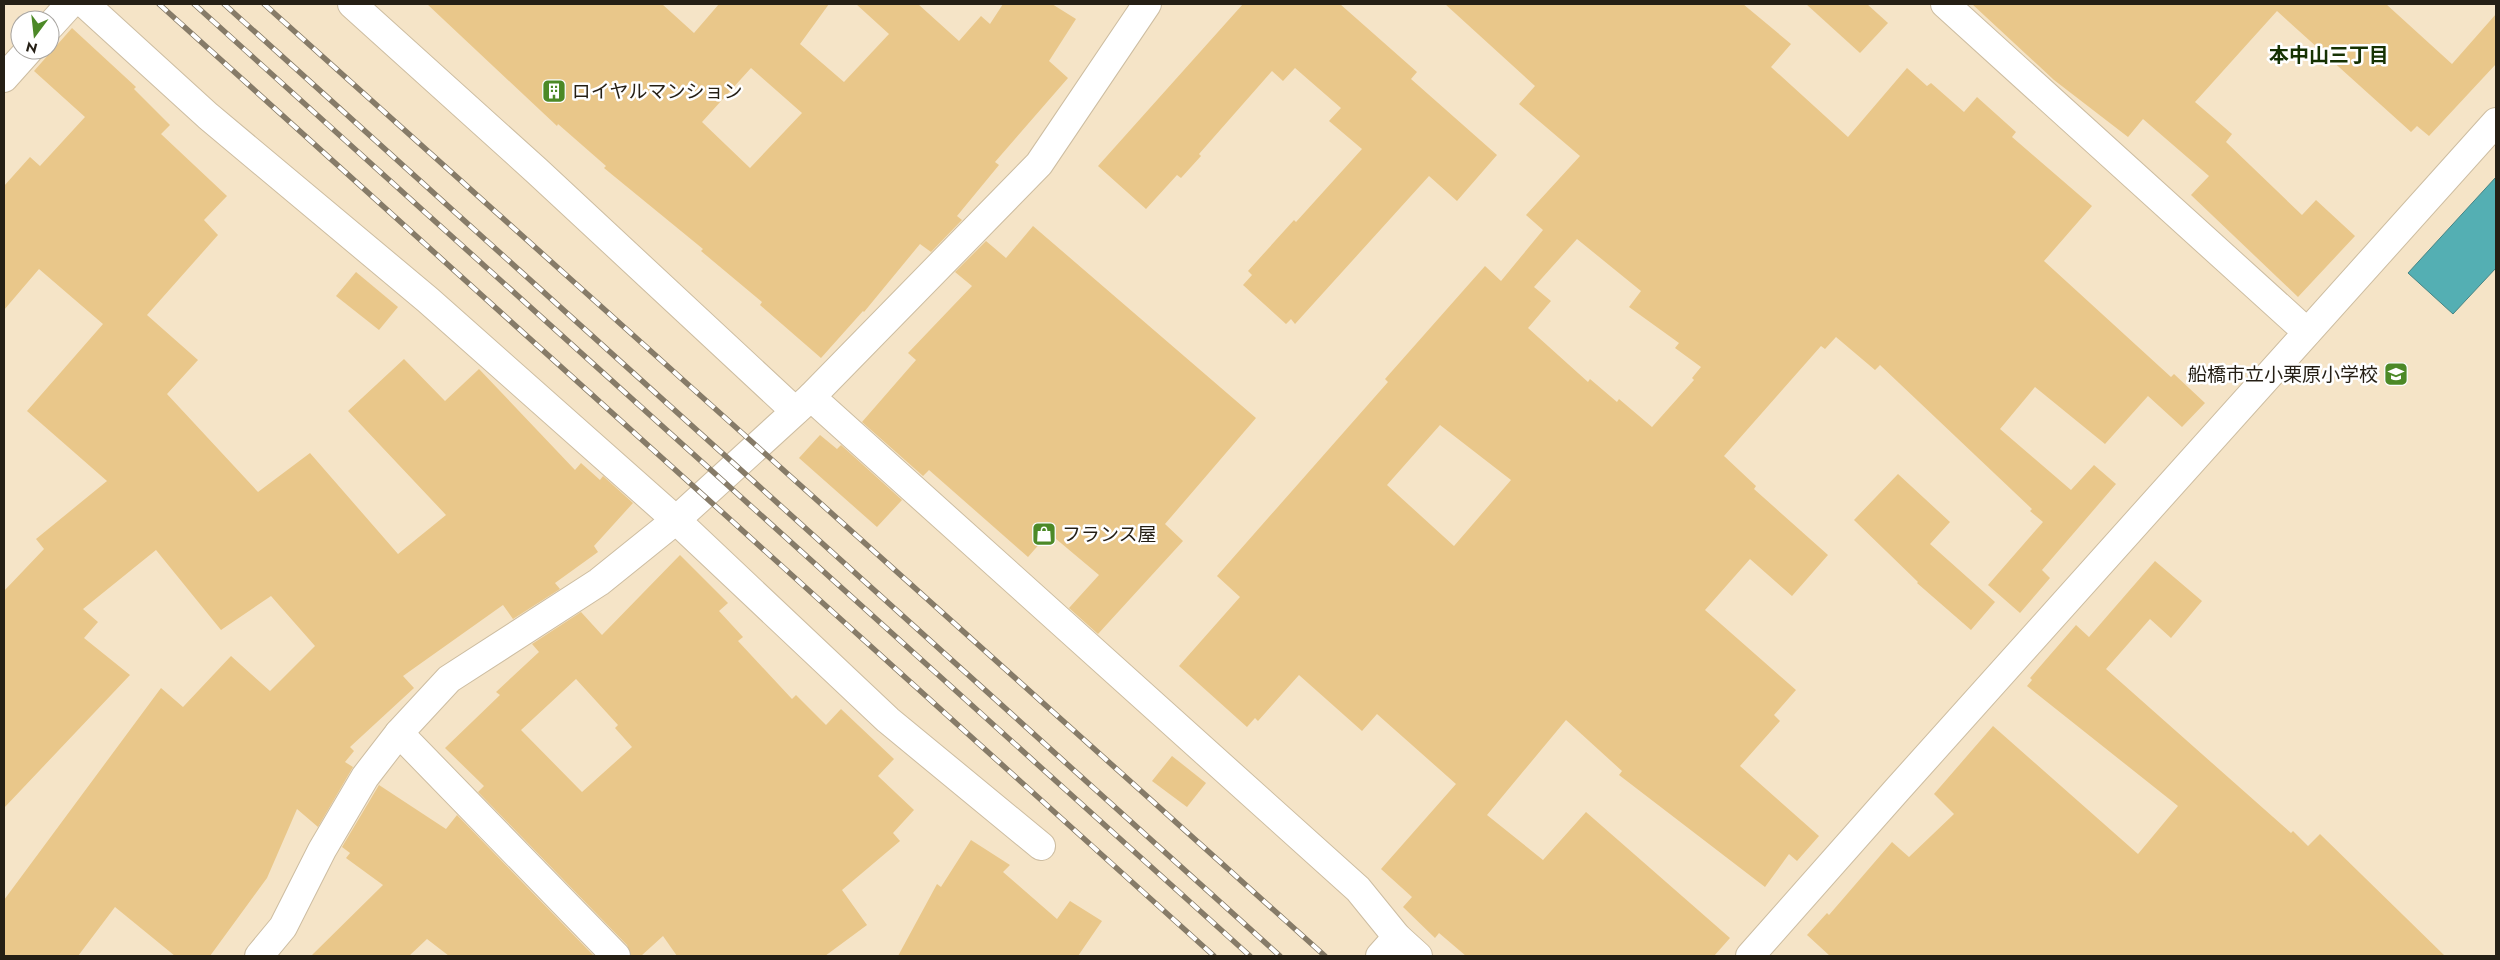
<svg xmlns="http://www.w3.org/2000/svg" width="2500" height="960" font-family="Jost,'Noto Sans JP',sans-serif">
  <rect width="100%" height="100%" fill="#f5e4c7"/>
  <!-- water -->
  <path fill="#54afb3" stroke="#468484" d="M2496,177V268L2453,314L2408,273Z"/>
  <!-- building -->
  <g fill="#e9c78a" fill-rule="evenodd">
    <path d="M427,4H662L694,33L719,4H829L800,44L844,82L889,34L856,4H918L959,41L981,16L990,24L1003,4H1052L1076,19L1049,61L1068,78L995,162L999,165L957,216L962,220L931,252L920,244L864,312L863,311L821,358L760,305L762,302L701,251L703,249L604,168L606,166L558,124L557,126ZM751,68L802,113L750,168L702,122Z"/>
    <path d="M1243,4H1340L1417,72L1411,79L1497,155L1457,201L1429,176L1295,324L1291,319L1286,324L1243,285L1252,275L1248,271L1294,220L1296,222L1362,149L1329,121L1341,108L1295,68L1283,81L1272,71L1199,154L1201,156L1181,178L1177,175L1146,209L1098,166Z"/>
    <path d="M1445,4H1743L1791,44L1771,67L1848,137L1907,68L1927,86L1931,83L1964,112L1977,97L2016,132L2012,137L2092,206L2044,261L2171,377L2174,374L2205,403L2182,427L2148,396L2105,444L2035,387L2000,429L2071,490L2094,465L2116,484L2042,570L2050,578L2020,613L1988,585L2043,522L2030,511L2032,509L1880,365L1875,370L1836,337L1825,349L1821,346L1724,456L1756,486L1754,489L1828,555L1792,596L1750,559L1705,610L1796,690L1774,715L1780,721L1740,766L1819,836L1797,861L1789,854L1765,887L1619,775L1622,771L1566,720L1487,815L1543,860L1586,812L1730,938L1714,956H1466L1439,933L1435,938L1403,907L1412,897L1381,869L1456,784L1377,714L1362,731L1299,675L1258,721L1255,718L1247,727L1179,666L1240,597L1217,576L1388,382L1385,379L1485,266L1501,281L1543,230L1526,215L1580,156L1519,104L1535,86ZM1577,239L1641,291L1629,307L1679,343L1675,348L1701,367L1692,378L1694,380L1652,427L1619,399L1617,402L1590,379L1588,382L1528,328L1551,301L1534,287ZM1440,425L1511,480L1454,546L1387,485Z"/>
    <path d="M1806,4H1867L1888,23L1860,53Z"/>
    <path d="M1972,4H2386L2452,64L2496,14V64L2429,136L2417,126L2411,132L2277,11L2195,102L2232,134L2226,142L2302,215L2316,200L2355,236L2298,297L2191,195L2209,176L2143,119L2128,137L2054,80Z"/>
    <path d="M72,28L136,87L134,89L170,125L161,134L227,196L204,220L218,235L147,315L198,360L167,394L258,492L310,453L398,554L446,515L348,411L404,359L445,401L479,369L575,470L581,463L600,480L603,476L633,503L594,546L598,552L555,583L560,589L513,619L503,605L403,676L414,688L350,747L354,751L345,762L353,767L318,827L297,809L267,878L210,956H175L115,907L78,956H4V900L161,688L183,707L231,656L270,691L315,646L271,596L221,630L156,550L83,609L98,622L84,638L130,675L4,808V591L44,549L36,539L107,481L27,411L103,324L39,269L4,310V186L30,157L40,166L85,117L34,71Z"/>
    <path d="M1033,226L1256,418L1165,524L1183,541L1098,634L1069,608L1099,575L1049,533L1028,557L929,470L923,476L862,422L916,360L908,353L972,286L955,272L986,241L1006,258Z"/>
    <path d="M356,272L398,307L379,330L336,296Z"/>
    <path d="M820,435L837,449L841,445L902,500L877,527L799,458Z"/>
    <path d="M1898,474L1950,522L1930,544L1995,602L1971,630L1917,583L1918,582L1854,520Z"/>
    <path d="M680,555L728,603L719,611L743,637L738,641L792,699L796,695L826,725L841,709L894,759L878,776L914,810L893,833L900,841L842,890L867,925L825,956H677L663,936L641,956H631L627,945L478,792L484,786L445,748L500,695L496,692L539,652L532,644L581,612L602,635ZM576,679L618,725L615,728L632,747L582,792L521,730Z"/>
    <path d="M2155,561L2202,601L2171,638L2150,619L2106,669L2291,833L2293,831L2308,846L2320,834L2445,956H1830L1807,935L1827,913L1829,915L1892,842L1909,857L1954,814L1934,794L1993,726L2138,854L2178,806L2027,686L2032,680L2030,678L2076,625L2089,637Z"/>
    <path d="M1172,756L1206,783L1187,807L1152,781Z"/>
    <path d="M379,785L446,829L457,815L594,956H449L427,939L409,956H311L383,885L346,858L350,853L342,847Z"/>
    <path d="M971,840L1010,865L1003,872L1057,919L1070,901L1102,921L1078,956H898L937,884L941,887Z"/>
  </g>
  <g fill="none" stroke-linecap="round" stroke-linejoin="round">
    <!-- minor casing -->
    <g stroke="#cdbda1" stroke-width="30">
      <g id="minor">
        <path d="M85,4L208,116L428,300L676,520L811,397L1039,164L1147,4"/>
        <path d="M352,4L537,171L795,411"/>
        <path d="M1945,4L2307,332"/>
        <path d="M50,26L70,4"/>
        <path d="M4,78L29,50"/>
        <path d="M811,397L1358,889L1397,937L1418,956"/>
        <path d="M399,733L616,956"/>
        <path d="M259,956L283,927L322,850L365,777L399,733L449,679L599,582L676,520L888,720L1041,846"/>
        <path d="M1380,956L1397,937"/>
        <path d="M1750,956L1896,791L2496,122"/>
      </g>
    </g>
    <!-- minor -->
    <use href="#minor" stroke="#fff" stroke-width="28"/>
    <!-- rail casing -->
    <g stroke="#867b68" stroke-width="5.5">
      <g id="rail">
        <path d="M159,4L1214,956"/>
        <path d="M194,4L1250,956"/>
        <path d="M224,4L1280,956"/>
        <path d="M264,4L1325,956"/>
      </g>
    </g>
    <!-- rail -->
    <use href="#rail" stroke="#fff" stroke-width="4" stroke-dasharray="11" stroke-linecap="butt"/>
  </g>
  <!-- icons -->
  <defs>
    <g id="building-square" transform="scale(1.25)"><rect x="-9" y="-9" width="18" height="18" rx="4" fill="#4c8927" stroke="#fff"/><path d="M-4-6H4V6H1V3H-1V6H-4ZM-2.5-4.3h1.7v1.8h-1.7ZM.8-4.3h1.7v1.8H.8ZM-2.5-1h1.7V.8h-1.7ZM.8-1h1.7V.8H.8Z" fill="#fff"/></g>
    <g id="school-square" transform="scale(1.25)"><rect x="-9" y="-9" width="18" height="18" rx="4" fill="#4c8927" stroke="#fff"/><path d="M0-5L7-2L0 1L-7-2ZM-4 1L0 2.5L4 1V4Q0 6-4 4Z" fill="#fff"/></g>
    <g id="shop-square" transform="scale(1.25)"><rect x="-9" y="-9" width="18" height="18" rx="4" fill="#4c8927" stroke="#fff"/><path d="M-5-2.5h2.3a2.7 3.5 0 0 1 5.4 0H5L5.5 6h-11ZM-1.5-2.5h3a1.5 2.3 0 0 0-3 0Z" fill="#fff"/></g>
  </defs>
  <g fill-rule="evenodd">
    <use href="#building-square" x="554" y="91"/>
    <use href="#school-square" x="2396" y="374"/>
    <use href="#shop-square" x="1044" y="534"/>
  </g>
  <g text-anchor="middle" stroke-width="5" stroke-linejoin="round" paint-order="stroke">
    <!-- poi labels -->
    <g font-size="19" fill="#251f15" stroke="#fff" text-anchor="start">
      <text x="572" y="98">ロイヤルマンション</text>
      <text x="2378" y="381" text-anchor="end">船橋市立小栗原小学校</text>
      <text x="1062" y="541">フランス屋</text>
    </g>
    <!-- neighbourhood labels -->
    <g font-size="20" font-weight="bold" fill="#163203" stroke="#fff">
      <text x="2329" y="62">本中山三丁目</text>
    </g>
  </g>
  <!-- border -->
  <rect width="2500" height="960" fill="none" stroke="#251f15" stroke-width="10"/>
  <!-- north arrow -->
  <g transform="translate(35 35) rotate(195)"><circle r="24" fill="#ffffff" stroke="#a8a5a1"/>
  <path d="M0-4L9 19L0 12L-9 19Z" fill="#4c8927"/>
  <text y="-8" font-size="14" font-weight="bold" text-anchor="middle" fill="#251f15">N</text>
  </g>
</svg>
